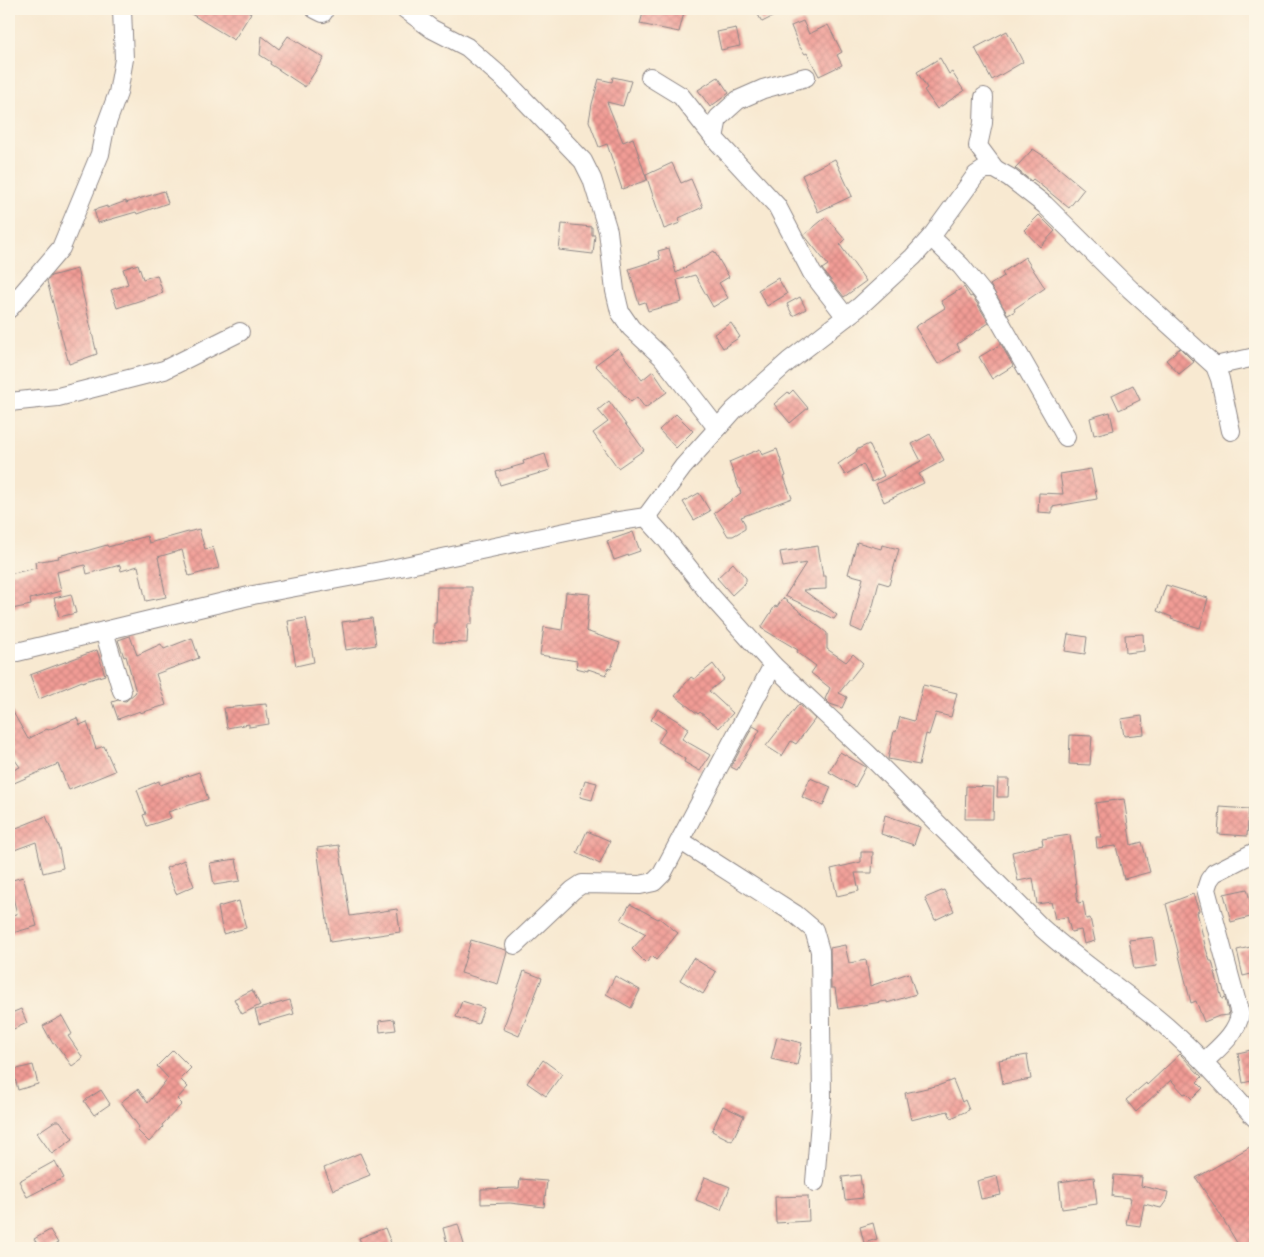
<svg xmlns="http://www.w3.org/2000/svg" width="1264" height="1257" font-family="'Old Standard TT',serif">
  <defs>
    <pattern id="building-cross-hatch" width="8" height="8" patternUnits="userSpaceOnUse" patternTransform="scale(1.25)"><rect width="8" height="8" fill="#f19c95"/><path d="M0 0l8 8M0 8l8-8" fill="none" stroke="#ce8681"/></pattern>
  </defs>
  <rect width="100%" height="100%" fill="#fcf5e5"/>
  <filter id="ink" filterUnits="userSpaceOnUse"><feTurbulence type="fractalNoise" baseFrequency=".02" numOctaves="2"/><feDisplacementMap in="SourceGraphic" scale="10" xChannelSelector="R" yChannelSelector="G"/><feConvolveMatrix kernelMatrix="1 2 1 2 8 2 1 2 1" color-interpolation-filters="sRGB"/></filter>
  <filter id="wash" filterUnits="userSpaceOnUse"><feTurbulence type="fractalNoise" baseFrequency=".0096" numOctaves="4" result="noise"/><feDisplacementMap in="SourceGraphic" scale="20" xChannelSelector="R" yChannelSelector="G"/><feGaussianBlur stdDeviation="1.12" result="paint"/><feColorMatrix in="noise" values="0 0 0 0 0 0 0 0 0 0 0 0 0 0 0 0 0 1.4 0 .05"/><feComposite in="paint" operator="in"/></filter>
  <g filter="url(#wash)">
    <rect width="100%" height="100%" fill="#f8e9d1"/>
    <g id="blocks">
      <!-- building -->
      <g fill="url(#building-cross-hatch)">
        <path d="M183,9H243L251,13L234,40Z"/>
        <path d="M644,9H685L679,32L640,24Z"/>
        <path d="M755,9H788L762,22Z"/>
        <path d="M803,21L809,34L828,25L842,52L837,55L842,65L819,76L807,53L805,54L799,46L791,26Z"/>
        <path d="M736,28L740,46L721,50L717,32Z"/>
        <path d="M1007,31L1023,62L992,80L975,48Z"/>
        <path d="M262,36L279,49L288,36L324,58L305,87L270,64L271,62L260,55Z"/>
        <path d="M940,58L949,74L952,72L964,91L937,109L924,90L927,88L917,72Z"/>
        <path d="M613,77L631,81L623,106L607,102L623,142L633,138L647,180L622,189L607,144L599,147L589,121L592,104L599,79L612,82Z"/>
        <path d="M718,77L729,93L710,107L698,90Z"/>
        <path d="M1033,149L1047,158L1084,189L1069,208L1033,179L1031,181L1015,168Z"/>
        <path d="M835,159L852,196L818,212L802,175Z"/>
        <path d="M672,163L681,183L691,179L703,207L679,218L680,223L664,229L646,175Z"/>
        <path d="M164,191L168,203L137,214L136,212L98,223L94,210L107,206V208L126,201V203Z"/>
        <path d="M1039,215L1055,231L1040,247L1024,230Z"/>
        <path d="M826,217L845,240L840,245L866,281L844,297L822,269L828,265L804,235Z"/>
        <path d="M562,224L592,227V235H595L593,254L559,250Z"/>
        <path d="M669,248L676,273L714,251L729,277L719,283L728,298L713,307L695,275L677,280L682,302L648,311L645,302L639,304L629,269L660,259L658,251Z"/>
        <path d="M1025,257L1045,288L1014,309L1015,311L1008,315L990,285L1004,276L1002,273Z"/>
        <path d="M138,264L143,279L157,275L163,293L117,308L111,290L128,284L123,269Z"/>
        <path d="M77,269L97,354L69,364L47,281L51,276Z"/>
        <path d="M778,278L787,294L767,306L758,290Z"/>
        <path d="M964,287L970,297L972,296L977,303L989,323L957,344L960,350L938,364L915,327L945,308L941,301Z"/>
        <path d="M800,297L806,309L793,316L787,304Z"/>
        <path d="M731,323L740,337L723,348L714,334Z"/>
        <path d="M1001,344L1013,366L992,379L979,357Z"/>
        <path d="M618,348L642,380L653,371L667,392L645,408L637,397L631,402L595,365Z"/>
        <path d="M1180,348L1194,362L1179,374L1166,360Z"/>
        <path d="M1133,385L1140,400L1119,410L1112,395Z"/>
        <path d="M793,390L808,408L790,423L774,404L788,392L789,394Z"/>
        <path d="M609,401L644,450L618,468L593,433L608,422L598,410Z"/>
        <path d="M1110,412L1114,430L1094,435L1090,418Z"/>
        <path d="M676,414L693,431L676,448L659,430Z"/>
        <path d="M930,434L944,460L919,474L924,483L884,502L876,484L921,461L912,444Z"/>
        <path d="M869,444L884,476L872,482L863,464L845,475L838,464L857,451L856,450Z"/>
        <path d="M760,449L762,455L777,449L786,476L784,477L792,498L741,517L745,524V529L733,536H728L714,513L741,493L729,462Z"/>
        <path d="M545,454L550,470L500,485L496,472L524,464L523,461Z"/>
        <path d="M1091,469L1097,499L1052,507V513L1038,512L1039,493L1063,494L1060,474Z"/>
        <path d="M699,493L710,511L694,520L683,502Z"/>
        <path d="M199,529L205,549L213,547L219,568L189,576L182,550L158,557L166,597L146,601L138,566L121,571L120,565L87,574L85,565L57,572L61,591L30,599L31,605L12,609L9,589V574L36,568L35,562L59,558L58,556L78,551L79,553L107,545L108,547L147,536L149,543Z"/>
        <path d="M633,532L640,551L614,560L607,541Z"/>
        <path d="M857,542L881,549L882,545L899,549L889,585L879,582L872,610L862,632L851,627L863,578L848,574Z"/>
        <path d="M818,546L823,576H826V589L803,590L837,615L834,619L785,596L806,563L783,567L780,552Z"/>
        <path d="M733,563L746,578V582L732,595L717,578Z"/>
        <path d="M1166,585L1208,598L1200,628L1171,619L1172,617L1157,611Z"/>
        <path d="M437,587H472V624H468L467,643L433,642L434,623H436Z"/>
        <path d="M566,592L590,594L586,631L620,643L611,669L608,668L606,675L588,669V671L576,668L577,661L540,655L544,627L562,630Z"/>
        <path d="M71,594L76,613L59,617L54,598Z"/>
        <path d="M783,598L827,633V649L846,662L853,654L863,663L839,693L847,697L842,708L830,704L825,699L830,688L811,673L816,666L797,652L798,650L761,628L775,606L777,607Z"/>
        <path d="M306,618L314,662L296,666L288,621Z"/>
        <path d="M372,618L376,645L346,650L342,622Z"/>
        <path d="M1068,634L1087,637L1085,654L1065,651Z"/>
        <path d="M1143,634L1144,651L1126,653L1125,635Z"/>
        <path d="M130,636L137,655L161,644L164,649L192,638L199,658L156,674L166,705L140,713V711L118,719L112,702L118,700L126,701L136,692L126,656L124,657L118,640Z"/>
        <path d="M97,650L105,675L82,682V681L39,699L30,675Z"/>
        <path d="M713,664L724,679L709,691L733,713L719,728L700,712L698,714L675,696L691,677L694,679Z"/>
        <path d="M923,685L957,693L951,717L936,713L929,735L926,734L919,765L888,759L894,731L896,732L900,717L914,721Z"/>
        <path d="M266,704L269,724L249,727V724L227,728L224,708Z"/>
        <path d="M799,704L815,719L796,744L791,741L782,756L766,746Z"/>
        <path d="M9,705L28,739L47,729L48,730L77,718L80,725L87,722L96,749L104,746L115,771L69,790L58,764L14,783L9,772L20,767L10,753L13,750L9,743Z"/>
        <path d="M658,709L689,728L682,739L710,755L700,771L684,762L685,759L658,742L666,730L651,720Z"/>
        <path d="M1142,716L1144,734L1124,736L1121,719Z"/>
        <path d="M753,726L760,730L737,770L731,767Z"/>
        <path d="M1070,735L1092,736L1090,765L1069,764Z"/>
        <path d="M840,752L866,767L855,787L829,772Z"/>
        <path d="M199,772L208,799L168,812L171,818L147,826L143,815L146,814L137,790L159,781L160,785Z"/>
        <path d="M810,778L831,787L823,806L802,797Z"/>
        <path d="M998,779H1009L1008,797H997Z"/>
        <path d="M585,780L597,783L592,800L580,797Z"/>
        <path d="M966,786L994,787L993,819H965Z"/>
        <path d="M1124,799L1131,845L1142,842L1150,872L1124,879L1116,846L1097,848L1096,837H1101L1095,803Z"/>
        <path d="M1220,807L1249,809L1247,836L1218,834Z"/>
        <path d="M885,815L920,827L914,845L881,834Z"/>
        <path d="M46,816L59,848L63,868L43,873L36,842L9,852V831Z"/>
        <path d="M587,831L610,841L600,864L577,853Z"/>
        <path d="M1070,835L1078,903L1083,902L1086,919L1090,918L1095,941L1084,944L1081,930L1071,932L1067,917L1055,919L1051,902L1037,904L1033,878L1018,881L1012,852L1043,845L1042,839Z"/>
        <path d="M339,845L350,916L397,909L400,932L330,942L317,848Z"/>
        <path d="M861,852H873L872,873H855L859,891L837,896L831,869L861,862Z"/>
        <path d="M236,859L240,881L214,885L210,863Z"/>
        <path d="M184,860L194,886L176,894L166,868Z"/>
        <path d="M23,877L37,926L9,934V916L17,914L9,881Z"/>
        <path d="M1247,889L1254,916L1231,922L1224,894Z"/>
        <path d="M944,890L954,911L935,920L925,898Z"/>
        <path d="M1193,894L1199,911L1197,912L1206,949L1210,961H1212L1222,999L1225,998L1229,1015L1219,1016L1204,1022L1196,1001L1191,1003L1166,904Z"/>
        <path d="M239,901L246,928L223,934L218,907Z"/>
        <path d="M630,904L658,919L659,918L678,933L656,960L652,956L646,963L632,949L646,934L621,920Z"/>
        <path d="M1153,937L1157,966L1134,969L1129,940Z"/>
        <path d="M471,940L506,950L507,952L498,984L461,973Z"/>
        <path d="M845,945L849,963L866,960L870,986L909,973L916,994L887,1003V1001L838,1009L835,988H831L830,948Z"/>
        <path d="M1255,946V973L1243,976L1237,950Z"/>
        <path d="M693,958L716,972L703,994L680,980Z"/>
        <path d="M524,971L542,978L519,1036L503,1029Z"/>
        <path d="M615,976L640,990L631,1008L606,994Z"/>
        <path d="M252,990L260,1005L242,1014L234,999Z"/>
        <path d="M290,1000L294,1014L259,1024L255,1010Z"/>
        <path d="M462,1001L484,1008L478,1024L456,1017Z"/>
        <path d="M21,1009L27,1023L9,1031V1014Z"/>
        <path d="M62,1016L72,1034L68,1036L83,1058L72,1066L55,1043L53,1044L43,1026Z"/>
        <path d="M394,1019L396,1030L380,1032L379,1021Z"/>
        <path d="M777,1037L802,1043L797,1065L771,1059Z"/>
        <path d="M1255,1049V1080L1243,1083L1238,1053Z"/>
        <path d="M173,1050L191,1068L180,1079L188,1087L177,1099L182,1104L162,1125L163,1127L149,1142L137,1130L139,1127L121,1102L138,1089L148,1103L168,1078L157,1066Z"/>
        <path d="M1180,1054L1202,1077L1197,1082L1203,1088L1192,1099L1186,1093L1184,1094L1171,1080L1136,1112L1126,1100L1146,1083L1147,1085Z"/>
        <path d="M1027,1055L1031,1079L1003,1084L999,1060Z"/>
        <path d="M543,1060L562,1074L546,1096L527,1083Z"/>
        <path d="M33,1065L38,1084L18,1090L13,1070Z"/>
        <path d="M953,1080L962,1102L965,1100L969,1110L951,1118L948,1111L911,1120L905,1093L940,1085Z"/>
        <path d="M101,1090L110,1104L94,1115L84,1101Z"/>
        <path d="M723,1106L744,1116L732,1141L712,1131Z"/>
        <path d="M55,1121H60L73,1139L52,1154L37,1133Z"/>
        <path d="M1255,1144V1248H1240L1220,1214L1196,1178Z"/>
        <path d="M360,1153L370,1175L333,1190L324,1168Z"/>
        <path d="M55,1161L64,1178L27,1197L19,1181Z"/>
        <path d="M860,1175L863,1198L845,1200L842,1177Z"/>
        <path d="M1114,1175L1142,1177L1141,1186L1168,1192L1166,1201L1161,1208L1144,1204L1140,1226L1126,1224L1131,1198L1112,1196Z"/>
        <path d="M997,1176L1001,1195L981,1199L977,1181Z"/>
        <path d="M705,1177L730,1187L721,1210L696,1200Z"/>
        <path d="M1094,1177L1097,1204L1062,1209L1059,1182Z"/>
        <path d="M520,1179L547,1181L544,1207L510,1203L481,1204V1189L519,1188Z"/>
        <path d="M808,1196L809,1221L776,1223L775,1197Z"/>
        <path d="M873,1223L877,1239L864,1243L860,1227Z"/>
        <path d="M458,1224L465,1248H448L443,1228Z"/>
        <path d="M385,1228L393,1248H363L359,1238Z"/>
        <path d="M50,1230L58,1243L49,1248H40L34,1239Z"/>
      </g>
    </g>
  </g>
  <g filter="url(#ink)">
    <use href="#blocks" fill-opacity="0" stroke="#8d8686" stroke-width="1"/>
    <g fill="none" stroke-linecap="round" stroke-linejoin="round">
      <!-- street casing -->
      <g stroke="#8d8686" stroke-width="20">
        <g id="street">
          <path d="M315,9L323,13"/>
          <path d="M405,9L432,29L467,47L506,81L583,161L592,179L608,231L615,291L620,312L631,328L662,357L717,428"/>
          <path d="M650,77L681,96L714,138L777,206L812,273L846,317"/>
          <path d="M984,97L983,123L978,146L995,169"/>
          <path d="M714,138L718,118L738,100L763,89L806,77"/>
          <path d="M931,237L961,266L986,297L1066,437"/>
          <path d="M9,309L61,248L100,154L105,128L118,93L124,59L122,9"/>
          <path d="M1215,366L1255,357"/>
          <path d="M9,402L58,397L164,370L240,332"/>
          <path d="M646,517L683,467L734,410L789,361L859,307L913,257L931,237L976,175L985,169H995L1009,177L1045,205L1130,289L1215,366L1220,379L1231,431"/>
          <path d="M104,631L122,691"/>
          <path d="M9,654L253,595L386,570L613,522L646,517L665,538L711,596L773,665L868,754L1043,929C1079,961 1118,987 1155,1017C1192,1047 1223,1083 1255,1118"/>
          <path d="M681,841L795,914L814,930L820,951L822,1097L815,1182"/>
          <path d="M515,945L573,890L582,884L640,885L654,882L662,874L773,665"/>
          <path d="M1204,1062C1218,1048 1237,1034 1240,1014L1206,889L1209,880L1214,873L1255,852"/>
        </g>
      </g>
      <!-- street -->
      <use href="#street" stroke="#fff" stroke-width="18"/>
    </g>
  </g>
  <!-- margin -->
  <rect width="1264" height="1257" fill="none" stroke="#fcf5e5" stroke-width="30"/>
</svg>
